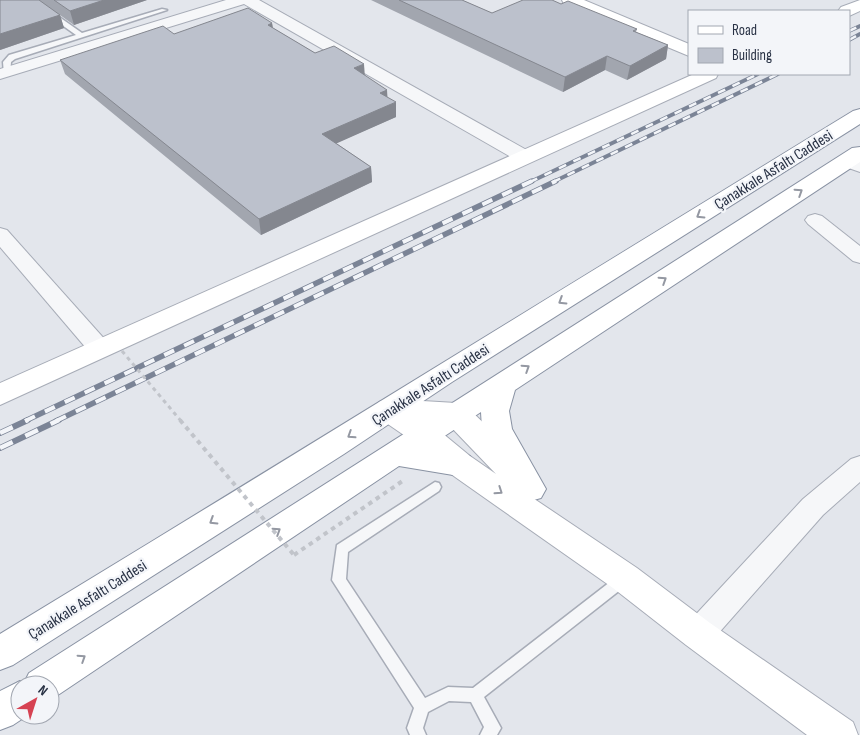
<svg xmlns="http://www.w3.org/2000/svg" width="860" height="735" font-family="'Sofia Sans Condensed',sans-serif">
  <rect width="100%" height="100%" fill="#e3e6ec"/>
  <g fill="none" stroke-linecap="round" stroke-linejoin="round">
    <!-- lane casing -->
    <g stroke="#a7acb7" stroke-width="3">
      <g id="lane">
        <path d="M27,0H35L82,33L162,9L167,10L15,59L11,62L10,74H4L3,62L9,55L76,35Z"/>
        <path d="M435,482L439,483L441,487L439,491L348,552L346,579L425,698L448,687L473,688L619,575L624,573L629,575L631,579L629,583L484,697L501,728L497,735H480L484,727L471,702L449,701L428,712L423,728L426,735H410L407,728L414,708L332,580L337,545Z"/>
      </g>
    </g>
    <!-- street casing -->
    <g stroke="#a7acb7" stroke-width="2">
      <g id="street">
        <path d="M226,0H259L532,153L534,157L532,161L525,163L518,161L244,4L0,79V69Z"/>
        <path d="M847,155L860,160V172L840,165L838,161L840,157Z"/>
        <path d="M815,214L822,216L860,246V263L853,261L808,224L805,220L808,216Z"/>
        <path d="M0,228L7,230L108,343L112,349L108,355L100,357L92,355L0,247Z"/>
        <path d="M860,456V482L823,515L709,644L698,648L687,644L683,634L687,624L803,499L851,459Z"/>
      </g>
    </g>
    <!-- secondary casing -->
    <g stroke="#a7acb7" stroke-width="2">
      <g id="secondary">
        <path d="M562,0H584L689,44V56L564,4Z"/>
        <path d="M860,0V11L849,16V11H838L841,7Z"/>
        <path d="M694,74H718L716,78L0,405V383Z"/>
        <path d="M389,399L456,403L466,406L531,469L535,478L531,487L521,490L637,568L710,623L853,722L858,735H807L686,645L613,588L448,472L414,442L379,418L375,410L379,402ZM430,423L448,424L496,474L470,456Z"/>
      </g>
    </g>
    <!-- highway casing -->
    <g stroke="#8992a3" stroke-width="2">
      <g id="highway">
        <path d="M860,109V124L452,382L344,454L13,665L0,670V634C285,461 568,285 853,111Z"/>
        <path d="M860,147V162L515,390L509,411L512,429L546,489L541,498L530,501L519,498L482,429L481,412L428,447L470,456L474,464L470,472L459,476L399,466L55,697L50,699V685H20V715H28L13,725L0,730V691L20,681L24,683L29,673L852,148Z"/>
      </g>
    </g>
    <!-- path -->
    <path stroke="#c1c4ca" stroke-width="4" stroke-dasharray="4.5 4.5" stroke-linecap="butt" d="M294,555L404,480"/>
    <!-- lane -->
    <use href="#lane" fill="#f6f7f9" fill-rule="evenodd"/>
    <!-- street -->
    <use href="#street" fill="#f6f7f9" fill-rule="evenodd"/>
    <!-- secondary -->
    <use href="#secondary" fill="#fff" fill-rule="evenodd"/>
    <!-- highway -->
    <use href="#highway" fill="#fff" fill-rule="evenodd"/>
    <!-- rail-far2 casing -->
    <g stroke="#7b8496" stroke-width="4">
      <g id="rail-far2">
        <path d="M849,31L860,26"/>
        <path d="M849,40L860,34"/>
        <path d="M530,182L758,74"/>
        <path d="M553,182L778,74"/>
      </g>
    </g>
    <!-- rail-far1 casing -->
    <g stroke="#7b8496" stroke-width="5.5">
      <g id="rail-far1">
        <path d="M25,421L532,181"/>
        <path d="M56,421L556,181"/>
      </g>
    </g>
    <!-- rail casing -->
    <g stroke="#7b8496" stroke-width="6">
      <g id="rail">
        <path d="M0,433L28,420"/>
        <path d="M0,448L59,420"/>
      </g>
    </g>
    <!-- rail-far2 -->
    <use href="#rail-far2" stroke="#f3f5f9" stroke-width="2.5" stroke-dasharray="8" stroke-linecap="butt"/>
    <!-- rail-far1 -->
    <use href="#rail-far1" stroke="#f3f5f9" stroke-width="4" stroke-dasharray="11" stroke-linecap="butt"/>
    <!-- rail -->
    <use href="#rail" stroke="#f3f5f9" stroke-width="4.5" stroke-dasharray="14" stroke-linecap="butt"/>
    <!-- path-bridge-far1 -->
    <path stroke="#c1c4ca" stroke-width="3" stroke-dasharray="4 4" stroke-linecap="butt" d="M122,351L181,421"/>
    <!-- path-bridge -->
    <path stroke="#c1c4ca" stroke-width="4" stroke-dasharray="4.5 4.5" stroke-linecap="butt" d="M180,420L294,555"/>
  </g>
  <!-- wall -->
  <g fill="#a2a6af">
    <path d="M0,0H147L74,25L60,15L64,28L0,50Z"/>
    <path d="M371,0H462L492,13L561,4L637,29L636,32L668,45L666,59L627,80L605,70L563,92Z"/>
    <path d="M272,23L273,28L315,53L387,90V97L396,117L336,143L371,167L372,182L261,235L65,74L60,60L174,34Z"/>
  </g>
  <!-- shaded-wall -->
  <g fill="#84878f">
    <path d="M104,0H147L74,25L70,11Z"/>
    <path d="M60,15L64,28L0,50V34Z"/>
    <path d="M272,23L274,37L268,25Z"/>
    <path d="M668,45L666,59L627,80L630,66Z"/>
    <path d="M607,56L605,70L563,92L565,77Z"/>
    <path d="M364,64L365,78L354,68Z"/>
    <path d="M387,90L388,105L380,93Z"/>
    <path d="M396,102V117L324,149L322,134Z"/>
    <path d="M371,167L372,182L261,235L259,219Z"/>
  </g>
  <!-- building -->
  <g fill="#bcc1cc" stroke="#84878f">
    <path d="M0,0H39L60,15L0,34Z"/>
    <path d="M54,0H104L70,11Z"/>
    <path d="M399,0H462L492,13L523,0H552L561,4L568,1L637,29L633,31L668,45L630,66L607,56L565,77Z"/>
    <path d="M248,8L272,23L268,25L315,53L334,46L364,64L354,68L387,90L380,93L396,102L322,134L371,167L259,219L60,60L163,26L174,34Z"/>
  </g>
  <!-- one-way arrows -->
  <defs><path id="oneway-chevron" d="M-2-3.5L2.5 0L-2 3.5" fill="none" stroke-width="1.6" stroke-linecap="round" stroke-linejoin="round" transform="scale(1.25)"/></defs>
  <g stroke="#9498a2">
    <use href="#oneway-chevron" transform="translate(799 192) rotate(-33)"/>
    <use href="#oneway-chevron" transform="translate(700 215) rotate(148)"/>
    <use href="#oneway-chevron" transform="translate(663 280) rotate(-33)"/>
    <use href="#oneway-chevron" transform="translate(562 301) rotate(148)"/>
    <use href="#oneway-chevron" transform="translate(526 368) rotate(-33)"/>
    <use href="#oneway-chevron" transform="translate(351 435) rotate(147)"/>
    <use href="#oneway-chevron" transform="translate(499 491) rotate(34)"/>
    <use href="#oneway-chevron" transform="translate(213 521) rotate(148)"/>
    <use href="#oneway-chevron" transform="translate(277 531) rotate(-33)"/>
    <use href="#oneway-chevron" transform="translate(82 658) rotate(-33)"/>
  </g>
  <g text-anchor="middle" stroke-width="4.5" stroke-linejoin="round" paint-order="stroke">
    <!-- street labels -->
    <g font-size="16" fill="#293245" stroke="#f3f5f9">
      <text transform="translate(773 169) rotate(-32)" y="6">Çanakkale Asfaltı Caddesi</text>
      <text transform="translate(430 384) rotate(-33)" y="6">Çanakkale Asfaltı Caddesi</text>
      <text transform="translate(87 599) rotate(-32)" y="6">Çanakkale Asfaltı Caddesi</text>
    </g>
  </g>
  <!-- legend -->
  <rect x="688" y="10" width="162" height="65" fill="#f3f5f9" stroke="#a2a7b1"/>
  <rect x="698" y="26" width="25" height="8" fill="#ffffff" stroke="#a2a7b1"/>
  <text x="732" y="35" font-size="15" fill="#293245">Road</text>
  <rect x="698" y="48" width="25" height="15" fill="#bcc1cc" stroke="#a2a7b1"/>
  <text x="732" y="60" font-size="15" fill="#293245">Building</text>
  <!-- north arrow -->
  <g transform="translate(35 700) rotate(39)"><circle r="24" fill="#f3f5f9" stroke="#a2a7b1"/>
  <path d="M0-4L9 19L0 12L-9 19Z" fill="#d64252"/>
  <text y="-8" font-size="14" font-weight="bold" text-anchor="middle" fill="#293245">N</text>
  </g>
</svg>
